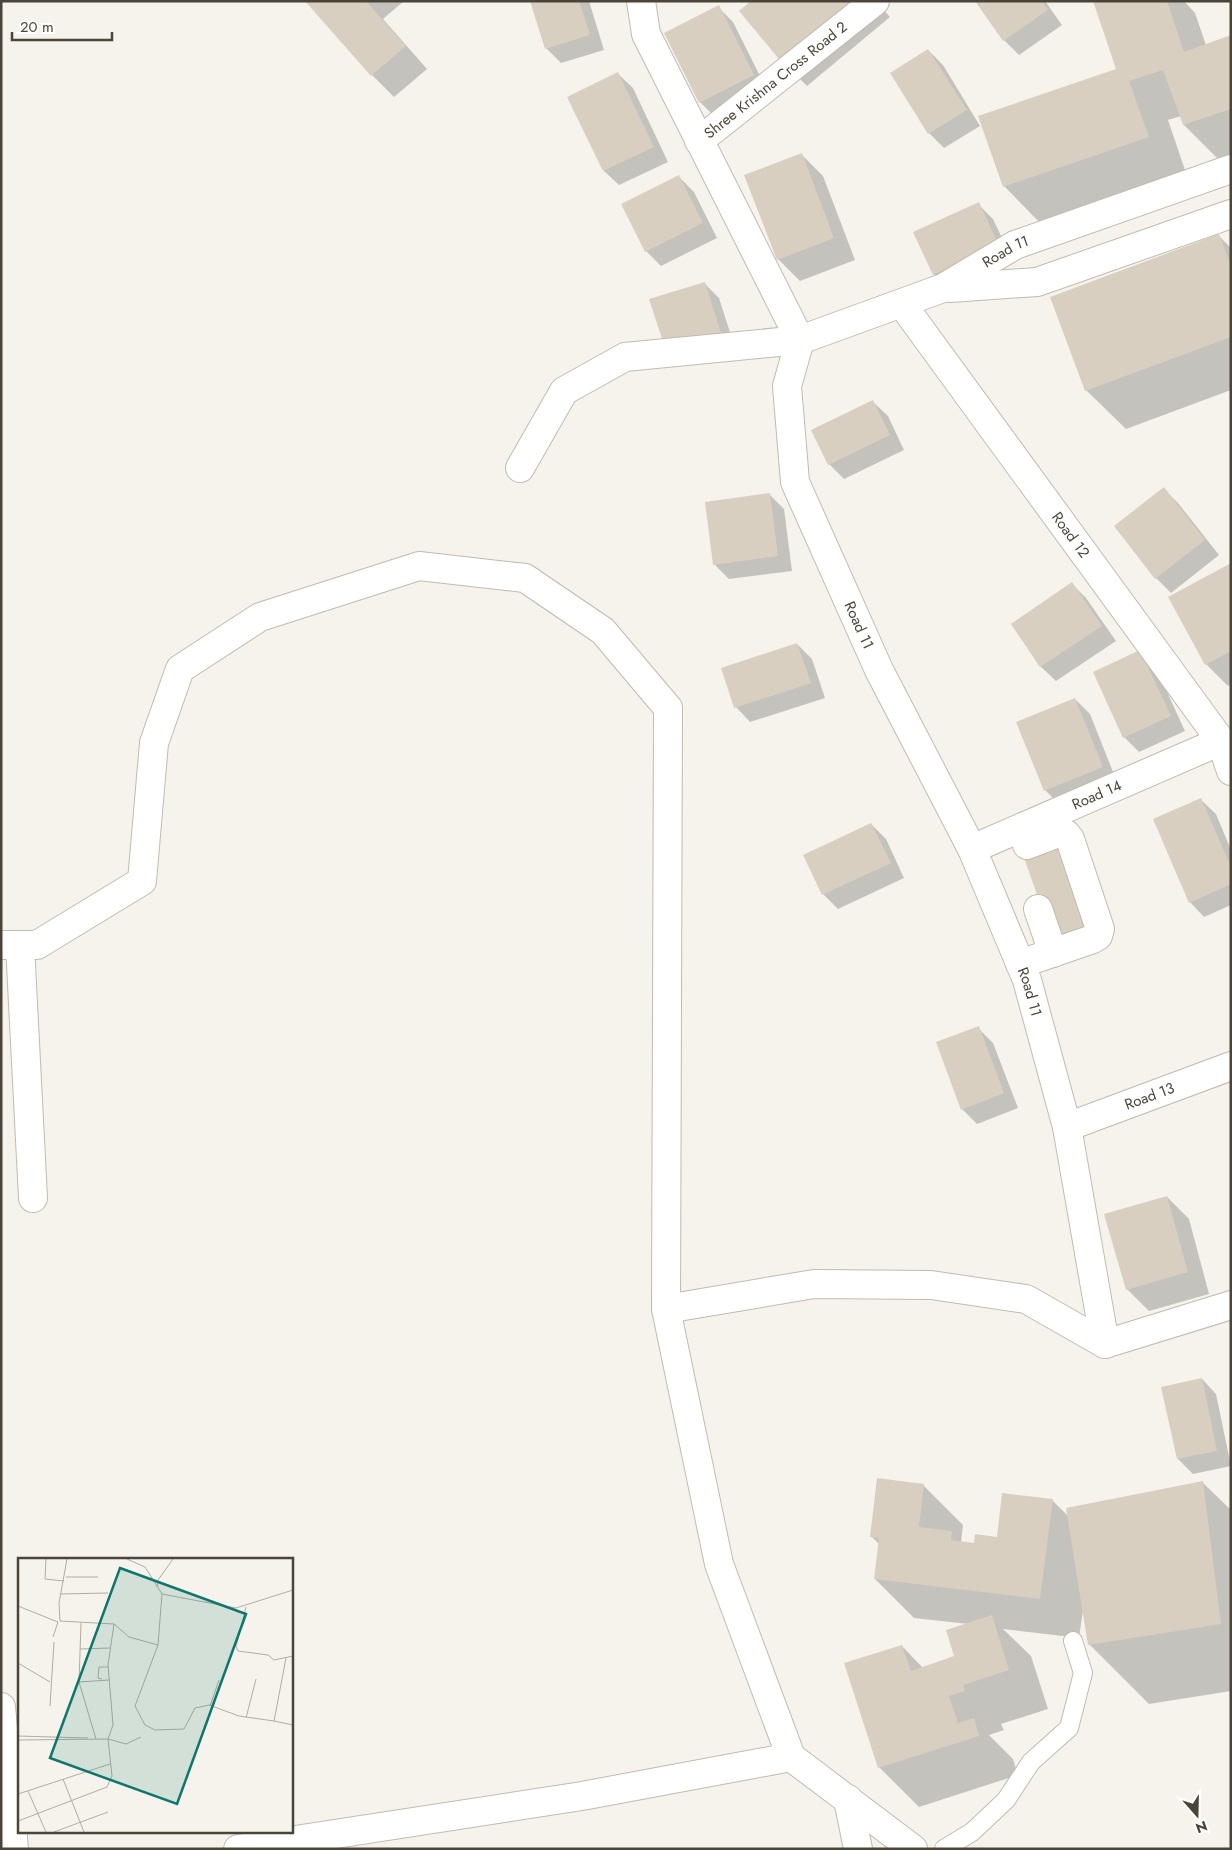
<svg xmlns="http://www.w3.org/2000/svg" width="1232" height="1850" font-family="Jost,sans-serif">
  <rect width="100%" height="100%" fill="#f6f3ec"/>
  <!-- shadow -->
  <g fill="#0003">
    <path d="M307,1H404L383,19L427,69L394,97L372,75Z"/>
    <path d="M532,1H589L604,50L561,63L546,48Z"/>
    <path d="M876,1L890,17L807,86L785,64Z"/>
    <path d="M977,1H1045L1062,25L1019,55L1004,40Z"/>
    <path d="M1094,1H1184L1195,13L1206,45L1231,37V161L1223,164L1184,125L1181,116L1168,120L1187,176L1043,226L1004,186L1118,70Z"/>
    <path d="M718,7L733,22L767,90L715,117L700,102Z"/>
    <path d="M928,50L943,65L980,126L944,148L929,133Z"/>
    <path d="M618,74L633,88L668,162L619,185L604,171Z"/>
    <path d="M801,154L823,176L855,260L800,281L778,259Z"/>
    <path d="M679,177L694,192L717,238L661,266L646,251Z"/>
    <path d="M978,204L993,219L1012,259L948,289L934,274Z"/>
    <path d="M1218,235L1231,248V390L1126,429L1086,390Z"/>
    <path d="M704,283L719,298L735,348L682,365L667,351Z"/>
    <path d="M873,402L888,416L904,450L844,479L829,464Z"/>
    <path d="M1164,489L1178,503L1219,555L1171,593L1156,578Z"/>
    <path d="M769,494L784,509L792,571L729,579L714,564Z"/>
    <path d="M1231,565V684L1228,686L1206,664Z"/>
    <path d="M1072,584L1086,598L1116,641L1056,681L1041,667L1012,624Z"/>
    <path d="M797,644L812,659L825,698L750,722L736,707Z"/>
    <path d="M1140,651L1155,666L1185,731L1139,752L1124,737Z"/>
    <path d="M1075,699L1090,714L1117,782L1060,805L1045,790Z"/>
    <path d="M1201,800L1216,814L1231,850V905L1204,917L1190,902Z"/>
    <path d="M871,824L886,839L904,878L838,909L823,894L805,856Z"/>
    <path d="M1025,856L1108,938L1068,951Z"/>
    <path d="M978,1028L993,1043L1018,1108L977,1124L962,1109Z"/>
    <path d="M1167,1197L1189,1219L1209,1294L1149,1311L1127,1289Z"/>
    <path d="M1202,1379L1216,1394L1231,1466L1193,1474L1178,1459Z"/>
    <path d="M878,1480L924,1486L963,1525L961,1542L975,1545L998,1538L1052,1500L1068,1516L1202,1482L1231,1510V1691L1149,1704L1089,1644L1083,1610L1079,1638L1003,1629L1031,1656L1048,1709L1001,1724L1004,1730L989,1735L1013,1759L1018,1775L919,1807L880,1768L846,1664L902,1646L923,1668L956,1657L968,1624L914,1618L875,1579L879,1544L871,1536Z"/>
  </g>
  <!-- building -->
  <g fill="#d8cfc1">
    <path d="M305,1H366L406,46L371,76Z"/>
    <path d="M530,1H579L590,35L545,49Z"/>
    <path d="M751,1H860L784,65L739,11Z"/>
    <path d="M975,1H1042L1048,10L1003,41Z"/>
    <path d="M1093,1H1167L1184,52L1231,35V109L1183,125L1163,70L1129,81L1149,137L1003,187L978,116L1116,69Z"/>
    <path d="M719,5L754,75L699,103L664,33Z"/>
    <path d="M928,49L967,110L928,134L890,73Z"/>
    <path d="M618,72L654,147L603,171L567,97Z"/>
    <path d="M802,153L834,238L777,260L744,175Z"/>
    <path d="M679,175L703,223L645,252L621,204Z"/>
    <path d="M979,202L998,244L933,275L913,232Z"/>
    <path d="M1219,234L1231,266V337L1085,391L1050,297Z"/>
    <path d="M705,282L721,333L666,351L649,299Z"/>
    <path d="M873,400L890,435L828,465L811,430Z"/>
    <path d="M1164,487L1205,540L1155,579L1114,526Z"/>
    <path d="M770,493L778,556L713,565L705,502Z"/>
    <path d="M1231,563V651L1205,665L1168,597Z"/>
    <path d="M1072,582L1102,626L1040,667L1011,624Z"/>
    <path d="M797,643L811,683L734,708L721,668Z"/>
    <path d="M1140,650L1171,716L1123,738L1093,672Z"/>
    <path d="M1075,698L1103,767L1044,791L1016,722Z"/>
    <path d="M1201,798L1231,867V884L1189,903L1153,819Z"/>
    <path d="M871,823L891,863L822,895L803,855Z"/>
    <path d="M1067,840L1094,923L1052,937L1023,855Z"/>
    <path d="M979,1026L1004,1093L961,1110L936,1042Z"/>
    <path d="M1167,1196L1188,1272L1126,1290L1104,1214Z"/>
    <path d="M1202,1378L1217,1451L1177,1459L1161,1387Z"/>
    <path d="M877,1478L924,1484L919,1527L952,1531L951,1540L974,1543L975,1534L997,1537L1002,1493L1053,1499L1040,1599L874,1579L879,1538L870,1537Z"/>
    <path d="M1203,1481L1221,1624L1088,1645L1066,1508Z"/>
    <path d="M992,1615L1009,1670L963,1685L965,1691L949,1696L958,1723L974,1718L979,1736L878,1768L844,1663L902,1645L911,1671L954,1656L946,1630Z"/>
  </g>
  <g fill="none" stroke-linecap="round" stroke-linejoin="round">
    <!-- lane casing -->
    <g stroke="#c2bbae" stroke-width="20">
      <path id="lane" d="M944,1849L972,1832L1006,1800L1031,1762L1069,1728L1083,1673L1073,1641"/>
    </g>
    <!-- street casing -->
    <g stroke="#c2bbae" stroke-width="30">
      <g id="street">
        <path d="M641,1L646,34L800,340"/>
        <path id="s1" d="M699,141L875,1"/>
        <path d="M950,288L1037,282L1231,214"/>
        <path id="s2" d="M902,304L1221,741L1231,771"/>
        <path id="s3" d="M800,340L787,386L795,482L879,670L972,849L1027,980L1067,1127L1105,1344"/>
        <path id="s4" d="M520,468L564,391L625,357L800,340L943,288L1015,245L1231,169"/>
        <path id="s5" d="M972,849L1221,741"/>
        <path d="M1038,909L1053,953"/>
        <path d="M1,945H37L142,881L154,743L180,669L260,617L419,566L525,578L603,631L668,708L666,1309L719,1564L791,1757"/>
        <path d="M20,945L33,1198"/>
        <path d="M1020,964L1093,939L1098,936L1100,929L1070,839L1066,834L1061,832L1027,845"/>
        <path id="s6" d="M1067,1127L1231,1066"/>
        <path d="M666,1309L814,1284L931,1285L1026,1299L1105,1344L1231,1305"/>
        <path d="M1,1707L14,1849"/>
        <path d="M848,1799L858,1849"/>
        <path d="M238,1849L582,1796L791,1757L913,1849"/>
      </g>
    </g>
    <!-- lane -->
    <use href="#lane" stroke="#fff" stroke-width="18"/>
    <!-- street -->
    <use href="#street" stroke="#fff" stroke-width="28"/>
  </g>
  <g text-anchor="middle" stroke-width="5" stroke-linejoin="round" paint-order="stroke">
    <!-- street labels -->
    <g font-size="15" fill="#4b4439" stroke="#fff">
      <text dy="5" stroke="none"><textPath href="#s1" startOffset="98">Shree Krishna Cross Road 2</textPath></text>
      <text dy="5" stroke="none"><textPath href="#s4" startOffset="559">Road 11</textPath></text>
      <text dy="5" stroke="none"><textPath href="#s2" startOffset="286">Road 12</textPath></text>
      <text dy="5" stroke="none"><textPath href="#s3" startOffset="301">Road 11</textPath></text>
      <text dy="5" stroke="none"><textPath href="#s5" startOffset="136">Road 14</textPath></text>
      <text dy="5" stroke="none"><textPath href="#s3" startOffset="706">Road 11</textPath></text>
      <text dy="5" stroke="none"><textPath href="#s6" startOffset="88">Road 13</textPath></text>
    </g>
  </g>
  <!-- overview -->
  <g transform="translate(18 1558)">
    <rect width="275" height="275" fill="#f6f3ec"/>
    <path fill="none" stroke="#b2ada4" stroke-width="1" d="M28,1L27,21L46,23M49,1L41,45L42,63L96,66L111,79L140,87M109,1L127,9L144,36L218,50L275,32M48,19H80M139,29L140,22L155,1M42,36L90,35M144,36L140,87L117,148L127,167L137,172L166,171L177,150L191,147L221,158L256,163L268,100M0,48L40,64L35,79M228,49L218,89L220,93L250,97L256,102L275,98M63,65L61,124L78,181M62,91L92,90M0,105L32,124M84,121L80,120L81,109H90M61,124L91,122M32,148L36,84M192,148L201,122M228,160L238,121M256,163L275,167M0,178L70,180M90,181L95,167L90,107L96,66M0,182L90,181L108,186L123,179M45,221L66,274M10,233L28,274M0,236L92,206M0,263L89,229L94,218L90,181M36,274L90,254"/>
    <path fill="#0f766e" fill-opacity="0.15" stroke="#0f766e" stroke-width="2.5" d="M102,10L228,56L159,246L32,200Z"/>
    <rect width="275" height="275" fill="none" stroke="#4b4439" stroke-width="2.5"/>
  </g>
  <!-- border -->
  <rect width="1232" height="1850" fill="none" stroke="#4b4439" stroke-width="5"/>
  <!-- north arrow -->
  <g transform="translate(1197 1815) rotate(160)" stroke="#ffffff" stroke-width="4" paint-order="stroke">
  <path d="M0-4L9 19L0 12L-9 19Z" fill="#4b4439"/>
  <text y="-8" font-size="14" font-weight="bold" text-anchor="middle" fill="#4b4439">N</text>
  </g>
  <!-- scale -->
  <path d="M12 32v8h100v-8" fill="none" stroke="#4b4439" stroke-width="2.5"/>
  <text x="20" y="32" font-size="15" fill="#4b4439" stroke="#ffffff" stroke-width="4" paint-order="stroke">20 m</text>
</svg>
